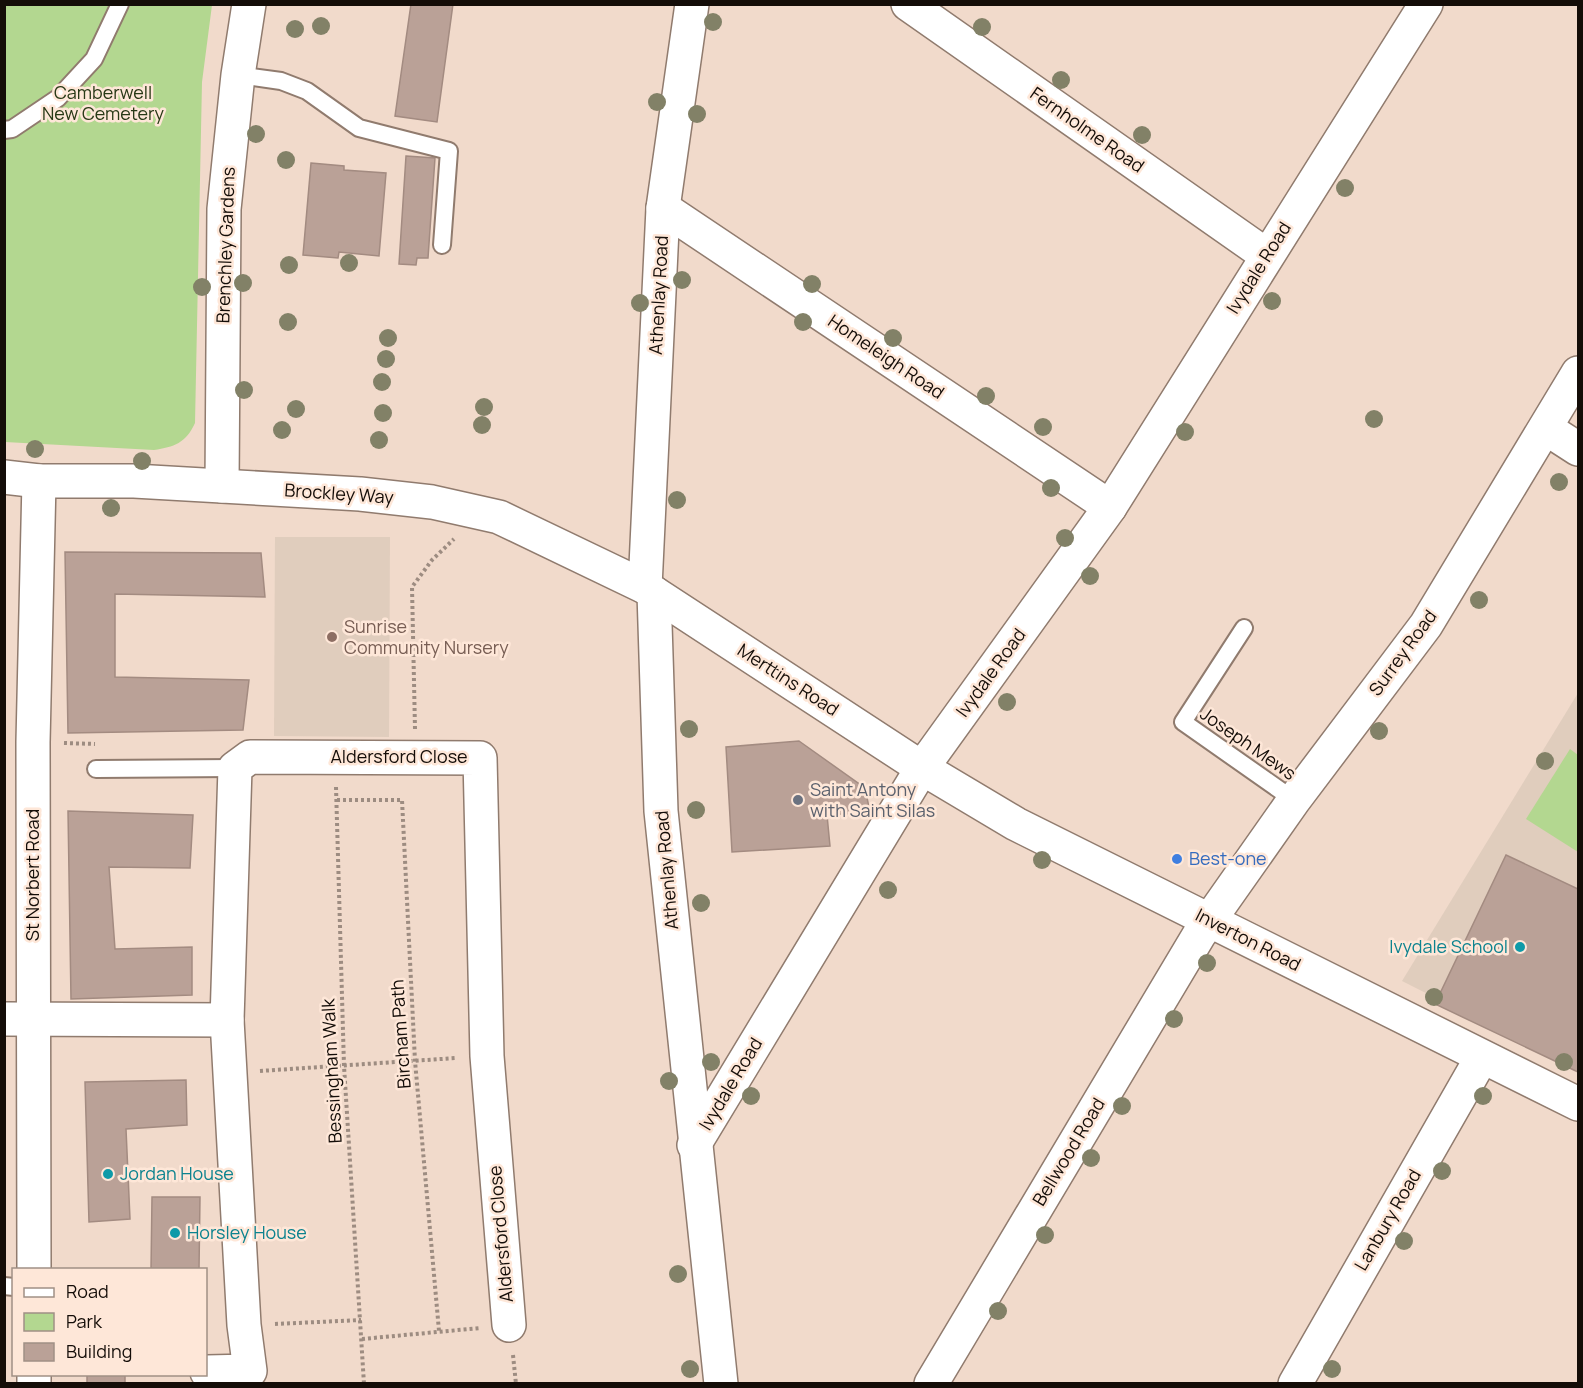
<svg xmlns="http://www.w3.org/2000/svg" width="1583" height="1388" font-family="Manrope,sans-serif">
  <rect width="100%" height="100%" fill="#f1dacb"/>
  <!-- education -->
  <g fill="#e0cdbd">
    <path d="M275,537H390L389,737L274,736Z"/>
    <path d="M1578,693V1070L1402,981Z"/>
  </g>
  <!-- green -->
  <g fill="#b3d790">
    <path d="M4,5H212L202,82L195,423C186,443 174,447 154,450L5,442Z"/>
    <path d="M1570,749L1578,755V852L1526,819Z"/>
  </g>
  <!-- building -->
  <g fill="#baa197" stroke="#a38b81" stroke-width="1.5">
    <path d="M411,4H453L437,122L395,116Z"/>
    <path d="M406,156L435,158L428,258H417L416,265L399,264Z"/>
    <path d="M311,163L344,166V170L386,173L379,256L339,252L338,258L303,255Z"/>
    <path d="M65,552L261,553L265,597L115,594V677L249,680L243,730L68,733Z"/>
    <path d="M799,741L865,788L870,812L827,815L830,846L732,852L726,747Z"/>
    <path d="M68,811L193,815L190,868L109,867L115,949L192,947V995L71,999Z"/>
    <path d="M1506,855L1578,889V1072L1435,1004Z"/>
    <path d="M186,1080L187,1125L126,1129L130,1219L89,1222L85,1082Z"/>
    <path d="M152,1197H200L199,1270H151Z"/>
    <rect x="87" y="1374" width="38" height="10"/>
  </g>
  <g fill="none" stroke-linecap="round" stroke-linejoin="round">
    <!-- service casing -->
    <g stroke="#907b6e" stroke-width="20">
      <g id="service">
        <path d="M238,75L281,81L307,91L359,128L449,151L442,245"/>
        <path d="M4,130L12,129L58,98L94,59L120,4"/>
        <path d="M1244,628L1183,722L1294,800"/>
        <path d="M96,769L235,768"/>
        <path d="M4,1286L14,1287"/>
      </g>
    </g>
    <!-- minor casing -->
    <g stroke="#907b6e" stroke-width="36">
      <g id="minor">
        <path d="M908,4L1266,255"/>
        <path d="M663,208L1110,507"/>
        <path d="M1547,429L1578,449"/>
        <path d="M4,477L39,481"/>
        <path d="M645,587L663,208L692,4"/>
        <path d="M654,593L661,811L721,1384"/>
        <path d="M4,1019L227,1020L235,768L250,757L480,758L487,1056L509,1325"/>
        <path d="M694,1145L922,768L1016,824L1578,1104"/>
        <path d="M207,1372L250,1371L244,1325L227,1020"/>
        <path d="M931,1384L1199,935L1294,800L1426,625L1578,373"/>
        <path d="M1295,1384L1482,1057"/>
      </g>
    </g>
    <!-- tertiary casing -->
    <g stroke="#907b6e" stroke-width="36">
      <g id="tertiary">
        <path d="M222,486L224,209L238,75L249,4"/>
        <path d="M34,1270L33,742L39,481H134L360,494L432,502L499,517L645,587L922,768L1110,507L1426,4"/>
        <path d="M34,1374V1384"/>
      </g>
    </g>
    <!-- path -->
    <g stroke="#9d8c81" stroke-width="4" stroke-dasharray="3 3" stroke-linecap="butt">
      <path d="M415,729L412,587L432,560L454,539"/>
      <path d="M64,743L95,744"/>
      <path d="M336,787L344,1066L364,1384"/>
      <path d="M337,800H402L415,1061L439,1331"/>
      <path d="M260,1071L456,1058"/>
      <path d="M275,1324L361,1320"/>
      <path d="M362,1339L480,1328"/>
      <path d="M513,1355L516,1384"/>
    </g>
    <!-- service -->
    <use href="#service" stroke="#fff" stroke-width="16"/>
    <!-- minor -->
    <use href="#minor" stroke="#fff" stroke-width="33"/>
    <!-- tertiary -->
    <use href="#tertiary" stroke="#fff" stroke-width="33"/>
  </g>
  <!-- trees -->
  <g fill="#828167">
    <circle cx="713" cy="22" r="9"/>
    <circle cx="321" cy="26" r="9"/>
    <circle cx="982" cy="27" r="9"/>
    <circle cx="295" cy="29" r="9"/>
    <circle cx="1061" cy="80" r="9"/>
    <circle cx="657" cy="102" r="9"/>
    <circle cx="697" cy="114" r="9"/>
    <circle cx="256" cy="134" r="9"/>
    <circle cx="1142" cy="135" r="9"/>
    <circle cx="286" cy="160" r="9"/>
    <circle cx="1345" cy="188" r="9"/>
    <circle cx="349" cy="263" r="9"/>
    <circle cx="289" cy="265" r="9"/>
    <circle cx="682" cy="280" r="9"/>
    <circle cx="243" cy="283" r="9"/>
    <circle cx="812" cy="284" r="9"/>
    <circle cx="202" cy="287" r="9"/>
    <circle cx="1272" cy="301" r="9"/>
    <circle cx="640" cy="303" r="9"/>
    <circle cx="288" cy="322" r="9"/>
    <circle cx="803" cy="322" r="9"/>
    <circle cx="388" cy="338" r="9"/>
    <circle cx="893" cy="338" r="9"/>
    <circle cx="386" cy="359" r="9"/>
    <circle cx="382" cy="382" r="9"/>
    <circle cx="244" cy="390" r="9"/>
    <circle cx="986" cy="396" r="9"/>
    <circle cx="484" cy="407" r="9"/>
    <circle cx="296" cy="409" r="9"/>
    <circle cx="383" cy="413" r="9"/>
    <circle cx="1374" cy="419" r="9"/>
    <circle cx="482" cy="425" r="9"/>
    <circle cx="1043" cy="427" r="9"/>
    <circle cx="282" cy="430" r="9"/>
    <circle cx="1185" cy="432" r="9"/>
    <circle cx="379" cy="440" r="9"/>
    <circle cx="35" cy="449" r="9"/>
    <circle cx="142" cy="461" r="9"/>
    <circle cx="1559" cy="482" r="9"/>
    <circle cx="1051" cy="488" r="9"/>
    <circle cx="677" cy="500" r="9"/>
    <circle cx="111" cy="508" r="9"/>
    <circle cx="1065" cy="538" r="9"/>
    <circle cx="1090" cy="576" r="9"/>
    <circle cx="1479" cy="600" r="9"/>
    <circle cx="1007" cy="702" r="9"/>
    <circle cx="689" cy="729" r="9"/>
    <circle cx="1379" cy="731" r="9"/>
    <circle cx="1545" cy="761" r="9"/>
    <circle cx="696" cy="810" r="9"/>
    <circle cx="1042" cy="860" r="9"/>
    <circle cx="888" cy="890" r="9"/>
    <circle cx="701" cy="903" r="9"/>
    <circle cx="1207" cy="963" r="9"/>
    <circle cx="1434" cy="997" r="9"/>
    <circle cx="1174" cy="1019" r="9"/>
    <circle cx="711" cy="1062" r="9"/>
    <circle cx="1564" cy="1062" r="9"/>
    <circle cx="669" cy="1081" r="9"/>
    <circle cx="751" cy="1096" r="9"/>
    <circle cx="1483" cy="1096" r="9"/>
    <circle cx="1122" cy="1106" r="9"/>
    <circle cx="1091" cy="1158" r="9"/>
    <circle cx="1442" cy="1171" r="9"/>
    <circle cx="1045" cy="1235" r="9"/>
    <circle cx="1404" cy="1241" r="9"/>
    <circle cx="678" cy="1274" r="9"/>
    <circle cx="998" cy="1311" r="9"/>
    <circle cx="690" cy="1369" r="9"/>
    <circle cx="1332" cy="1369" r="9"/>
  </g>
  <!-- markers -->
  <circle fill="#8d6e63" stroke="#fee7d8" stroke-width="2" cx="332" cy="637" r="6"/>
  <circle fill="#6b7280" stroke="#fee7d8" stroke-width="2" cx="798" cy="800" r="6"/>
  <circle fill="#3f7fe0" stroke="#fee7d8" stroke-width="2" cx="1177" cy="859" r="6"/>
  <g fill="#0f9aa8" stroke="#fee7d8" stroke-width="2">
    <circle cx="1520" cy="947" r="6"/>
    <circle cx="108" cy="1174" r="6"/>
    <circle cx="175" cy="1233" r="6"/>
  </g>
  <g text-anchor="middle" stroke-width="5" stroke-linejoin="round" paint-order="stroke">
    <!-- park labels -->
    <g font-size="18" fill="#283916" stroke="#fee7d8">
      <text x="103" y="99">Camberwell<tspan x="103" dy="21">New Cemetery</tspan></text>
    </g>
    <!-- street labels -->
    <g font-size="18" fill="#140d08" stroke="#fee7d8">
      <text transform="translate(1087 130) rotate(35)" y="6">Fernholme Road</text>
      <text transform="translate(226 245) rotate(-88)" y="6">Brenchley Gardens</text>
      <text transform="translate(1259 268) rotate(-58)" y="6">Ivydale Road</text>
      <text transform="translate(659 295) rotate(-87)" y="6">Athenlay Road</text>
      <text transform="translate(886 357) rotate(34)" y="6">Homeleigh Road</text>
      <text transform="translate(339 494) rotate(4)" y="6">Brockley Way</text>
      <text transform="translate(1403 653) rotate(-54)" y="6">Surrey Road</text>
      <text transform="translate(991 673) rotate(-54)" y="6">Ivydale Road</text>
      <text transform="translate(788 680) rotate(33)" y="6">Merttins Road</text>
      <text transform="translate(1248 744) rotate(35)" y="6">Joseph Mews</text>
      <text x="399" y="763">Aldersford Close</text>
      <text transform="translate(667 870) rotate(-95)" y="6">Athenlay Road</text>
      <text transform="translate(33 875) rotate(-90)" y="6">St Norbert Road</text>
      <text transform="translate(1248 940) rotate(27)" y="6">Inverton Road</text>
      <text transform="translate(401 1034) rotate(-94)" y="6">Bircham Path</text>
      <text transform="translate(332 1071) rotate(-93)" y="6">Bessingham Walk</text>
      <text transform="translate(731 1084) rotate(-59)" y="6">Ivydale Road</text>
      <text transform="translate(1069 1152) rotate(-59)" y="6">Bellwood Road</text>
      <text transform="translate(1388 1220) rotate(-60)" y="6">Lanbury Road</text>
      <text transform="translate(501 1234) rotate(-95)" y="6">Aldersford Close</text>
    </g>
    <!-- education labels -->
    <g font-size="18" fill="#785e54" stroke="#fee7d8" text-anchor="start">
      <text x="344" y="633">Sunrise<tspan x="344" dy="21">Community Nursery</tspan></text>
    </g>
    <!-- worship labels -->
    <g font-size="18" fill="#5b616d" stroke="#fee7d8" text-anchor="start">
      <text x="810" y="796">Saint Antony<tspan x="810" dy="21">with Saint Silas</tspan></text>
    </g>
    <!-- shop labels -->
    <g font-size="18" fill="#366cbe" stroke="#fee7d8" text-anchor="start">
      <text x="1189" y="865">Best-one</text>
    </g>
    <!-- culture labels -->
    <g font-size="18" fill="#0d838f" stroke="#fee7d8" text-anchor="start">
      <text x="1508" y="953" text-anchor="end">Ivydale School</text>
      <text x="120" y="1180">Jordan House</text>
      <text x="187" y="1239">Horsley House</text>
    </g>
  </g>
  <!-- border -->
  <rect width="1583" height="1388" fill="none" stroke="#140d08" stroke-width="12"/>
  <!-- legend -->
  <rect x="12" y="1268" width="195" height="108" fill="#fee7d8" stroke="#a09085" stroke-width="1.5"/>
  <rect x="24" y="1288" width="30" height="9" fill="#ffffff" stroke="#a09085" stroke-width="1.5"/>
  <text x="66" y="1298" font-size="18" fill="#140d08">Road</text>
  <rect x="24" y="1313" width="30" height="18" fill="#b3d790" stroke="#a09085" stroke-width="1.5"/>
  <text x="66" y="1328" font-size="18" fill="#140d08">Park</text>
  <rect x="24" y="1343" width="30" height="18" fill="#baa197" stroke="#a09085" stroke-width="1.5"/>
  <text x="66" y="1358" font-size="18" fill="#140d08">Building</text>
</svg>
